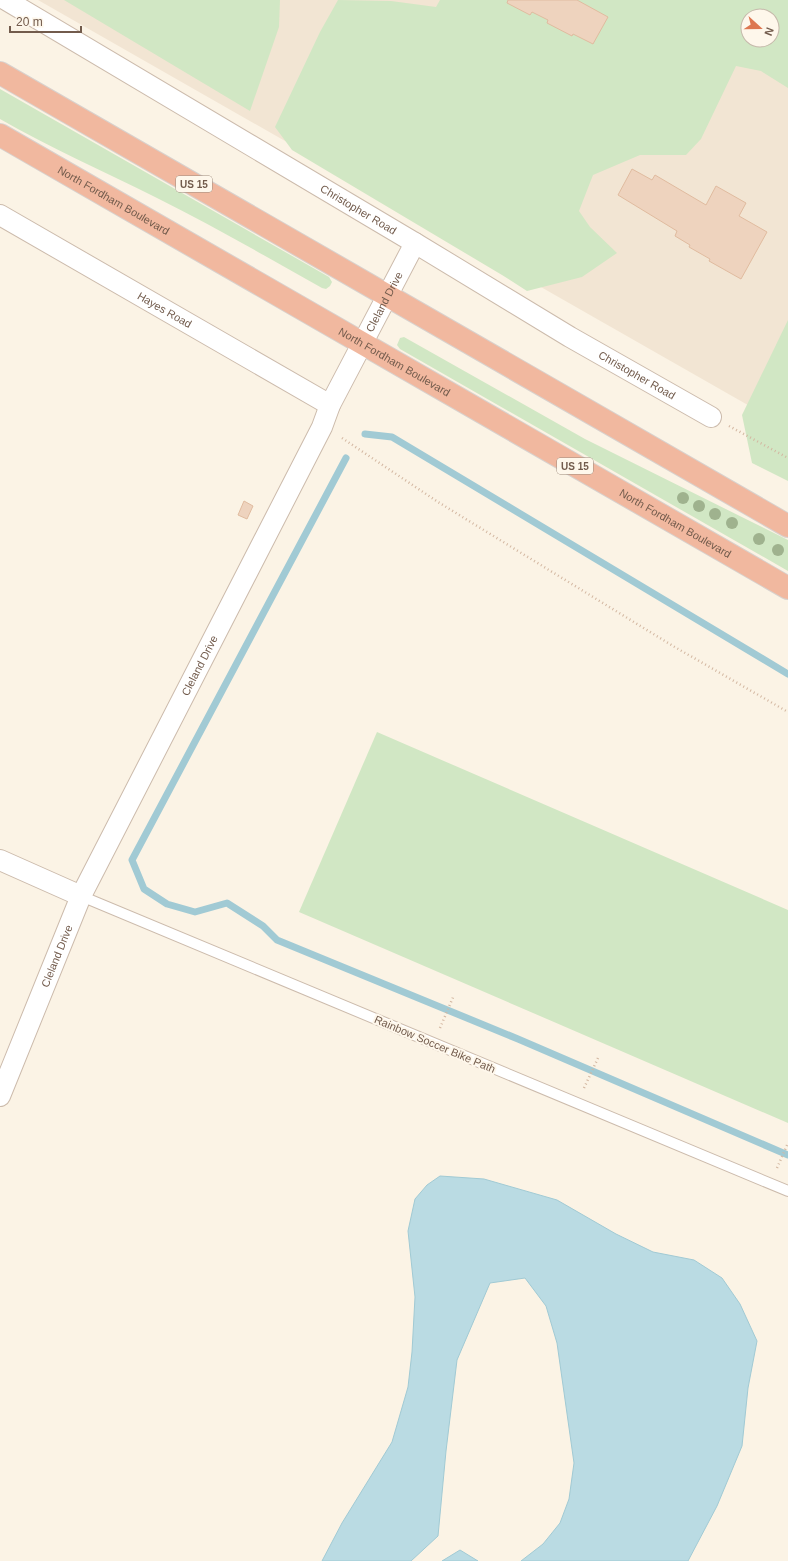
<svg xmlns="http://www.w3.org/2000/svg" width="788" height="1561" font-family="Helvetica,sans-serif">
  <rect width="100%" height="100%" fill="#fbf3e5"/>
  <!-- residential -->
  <path fill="#f2e5d3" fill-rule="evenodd" d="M38,0H788V428ZM748,16H772V40H748Z"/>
  <!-- green -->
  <g fill="#d1e7c4" fill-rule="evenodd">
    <path d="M64,0H280L279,27L250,111Z"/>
    <path d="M338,0L391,1L436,7L440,0H788V88L761,71L736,66L701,139L686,155H640L593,175L579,211L590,227L617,253L582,277L527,291L502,275L292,150L275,127L320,32ZM748,16H772V40H748Z"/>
    <path d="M0,89L329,277L332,282L330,286L326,289L322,288C267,257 213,226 157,198C105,172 51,148 0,119Z"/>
    <path d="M788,320V481L752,463L742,415Z"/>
    <path d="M404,337L585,439L788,540V571L400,349L397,345L400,338Z"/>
    <path d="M377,732L788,910V1123L299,912Z"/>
  </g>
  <!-- water -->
  <g fill="#badbe3" stroke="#a1cad4">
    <path d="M440,1176L484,1179L557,1200L616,1234L653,1252L694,1260L722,1278L740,1304L757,1341L748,1388L742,1446L717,1506L688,1561H521L543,1544L560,1523L569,1499L574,1463L557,1343L546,1306L525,1278L490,1283L457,1360L446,1451L438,1536L411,1561H322L342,1523L392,1442L408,1387L412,1352L415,1297L408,1231L415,1199L427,1185Z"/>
    <path d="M460,1550L478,1561H442Z"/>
  </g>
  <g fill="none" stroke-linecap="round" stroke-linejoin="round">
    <!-- stream -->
    <g stroke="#a1cad4" stroke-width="7">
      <path d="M365,434L392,437L788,674"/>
      <path d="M346,458L132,860L144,889L167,904L195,912L227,903L263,926L277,940L518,1039L788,1155"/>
    </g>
  </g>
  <!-- building -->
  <g fill="#eed3be" stroke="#e0bb9f">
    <path d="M508,0H577L608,17L593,44L573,34L572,36L547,23L548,20L532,12L530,15L507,3Z"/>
    <path d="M632,169L652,180L655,175L706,205L716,186L746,203L739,216L767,232L741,279L709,261L710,259L689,247L690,245L675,236L677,231L618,195Z"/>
    <path d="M244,501L253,506L247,519L238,515Z"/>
  </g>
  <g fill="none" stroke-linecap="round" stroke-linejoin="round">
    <!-- lane casing -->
    <g stroke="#ccbbac" stroke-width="12">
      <path id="lane" d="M81,896L788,1191"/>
    </g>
    <!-- street casing -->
    <g stroke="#ccbbac" stroke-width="22">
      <g id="street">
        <path id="s1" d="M6,0L415,243L570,337L711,417"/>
        <path id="s2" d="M0,215L330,405"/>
        <path d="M0,860L81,896"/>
        <path id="s3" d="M0,1096L81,896L322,427L330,405L415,243"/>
      </g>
    </g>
    <!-- highway casing -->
    <g stroke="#d8d1cd" stroke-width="24">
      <g id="highway">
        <path d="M0,73L788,526"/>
        <path id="s4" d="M0,135L788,588"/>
      </g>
    </g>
    <!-- path -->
    <g stroke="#d3b7a1" stroke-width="2.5" stroke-dasharray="1 3" stroke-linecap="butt">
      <path d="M729,426L788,458"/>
      <path d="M342,438L438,502L673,646L788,712"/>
      <path d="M440,1028L454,995"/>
      <path d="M584,1088L598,1058"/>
      <path d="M777,1168L788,1143"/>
    </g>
    <!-- lane -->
    <use href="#lane" stroke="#fff" stroke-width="10"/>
    <!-- street -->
    <use href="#street" stroke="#fff" stroke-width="20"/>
    <!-- highway -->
    <use href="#highway" stroke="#f1b89f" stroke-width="22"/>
  </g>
  <!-- trees -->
  <g fill="#9fb28e">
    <circle cx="683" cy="498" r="6"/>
    <circle cx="699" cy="506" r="6"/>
    <circle cx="715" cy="514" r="6"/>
    <circle cx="732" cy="523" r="6"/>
    <circle cx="759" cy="539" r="6"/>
    <circle cx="778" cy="550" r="6"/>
  </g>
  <g text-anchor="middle" stroke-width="4" stroke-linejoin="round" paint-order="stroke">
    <!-- shield labels -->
    <g fill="#fef7eb" stroke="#9c8a7c" stroke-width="1">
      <rect x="176" y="176" width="36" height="16" rx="3"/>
      <rect x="557" y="458" width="36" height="16" rx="3"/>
    </g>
    <g font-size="10" font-weight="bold" fill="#725b4c">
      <text x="194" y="188">US 15</text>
      <text x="575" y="470">US 15</text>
    </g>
    <!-- street labels -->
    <g font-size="11" fill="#725b4c" stroke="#fef7eb">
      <text dy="4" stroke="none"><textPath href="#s4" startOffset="131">North Fordham Boulevard</textPath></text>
      <text dy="4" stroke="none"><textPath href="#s1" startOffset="410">Christopher Road</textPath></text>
      <text dy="4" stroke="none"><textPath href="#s3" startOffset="883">Cleland Drive</textPath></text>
      <text dy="4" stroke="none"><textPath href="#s2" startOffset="190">Hayes Road</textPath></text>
      <text dy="4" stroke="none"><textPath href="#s4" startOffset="455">North Fordham Boulevard</textPath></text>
      <text dy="4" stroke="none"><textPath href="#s1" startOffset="734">Christopher Road</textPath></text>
      <text dy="4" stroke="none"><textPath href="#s4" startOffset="779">North Fordham Boulevard</textPath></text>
      <text dy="4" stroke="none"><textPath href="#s3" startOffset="475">Cleland Drive</textPath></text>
      <text dy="4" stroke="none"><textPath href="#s3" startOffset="151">Cleland Drive</textPath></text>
      <text transform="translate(435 1044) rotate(23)" y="4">Rainbow Soccer Bike Path</text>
    </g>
  </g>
  <!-- north arrow -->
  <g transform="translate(760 28) rotate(111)"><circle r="19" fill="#fef7eb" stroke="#c6b9ab"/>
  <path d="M0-3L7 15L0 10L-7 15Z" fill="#dd7751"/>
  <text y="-6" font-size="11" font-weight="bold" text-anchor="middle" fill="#725b4c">N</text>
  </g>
  <!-- scale -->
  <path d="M10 26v6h71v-6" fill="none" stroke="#725b4c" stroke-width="2"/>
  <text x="16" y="26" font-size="12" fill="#725b4c" stroke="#fef7eb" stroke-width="3" paint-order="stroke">20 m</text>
</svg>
